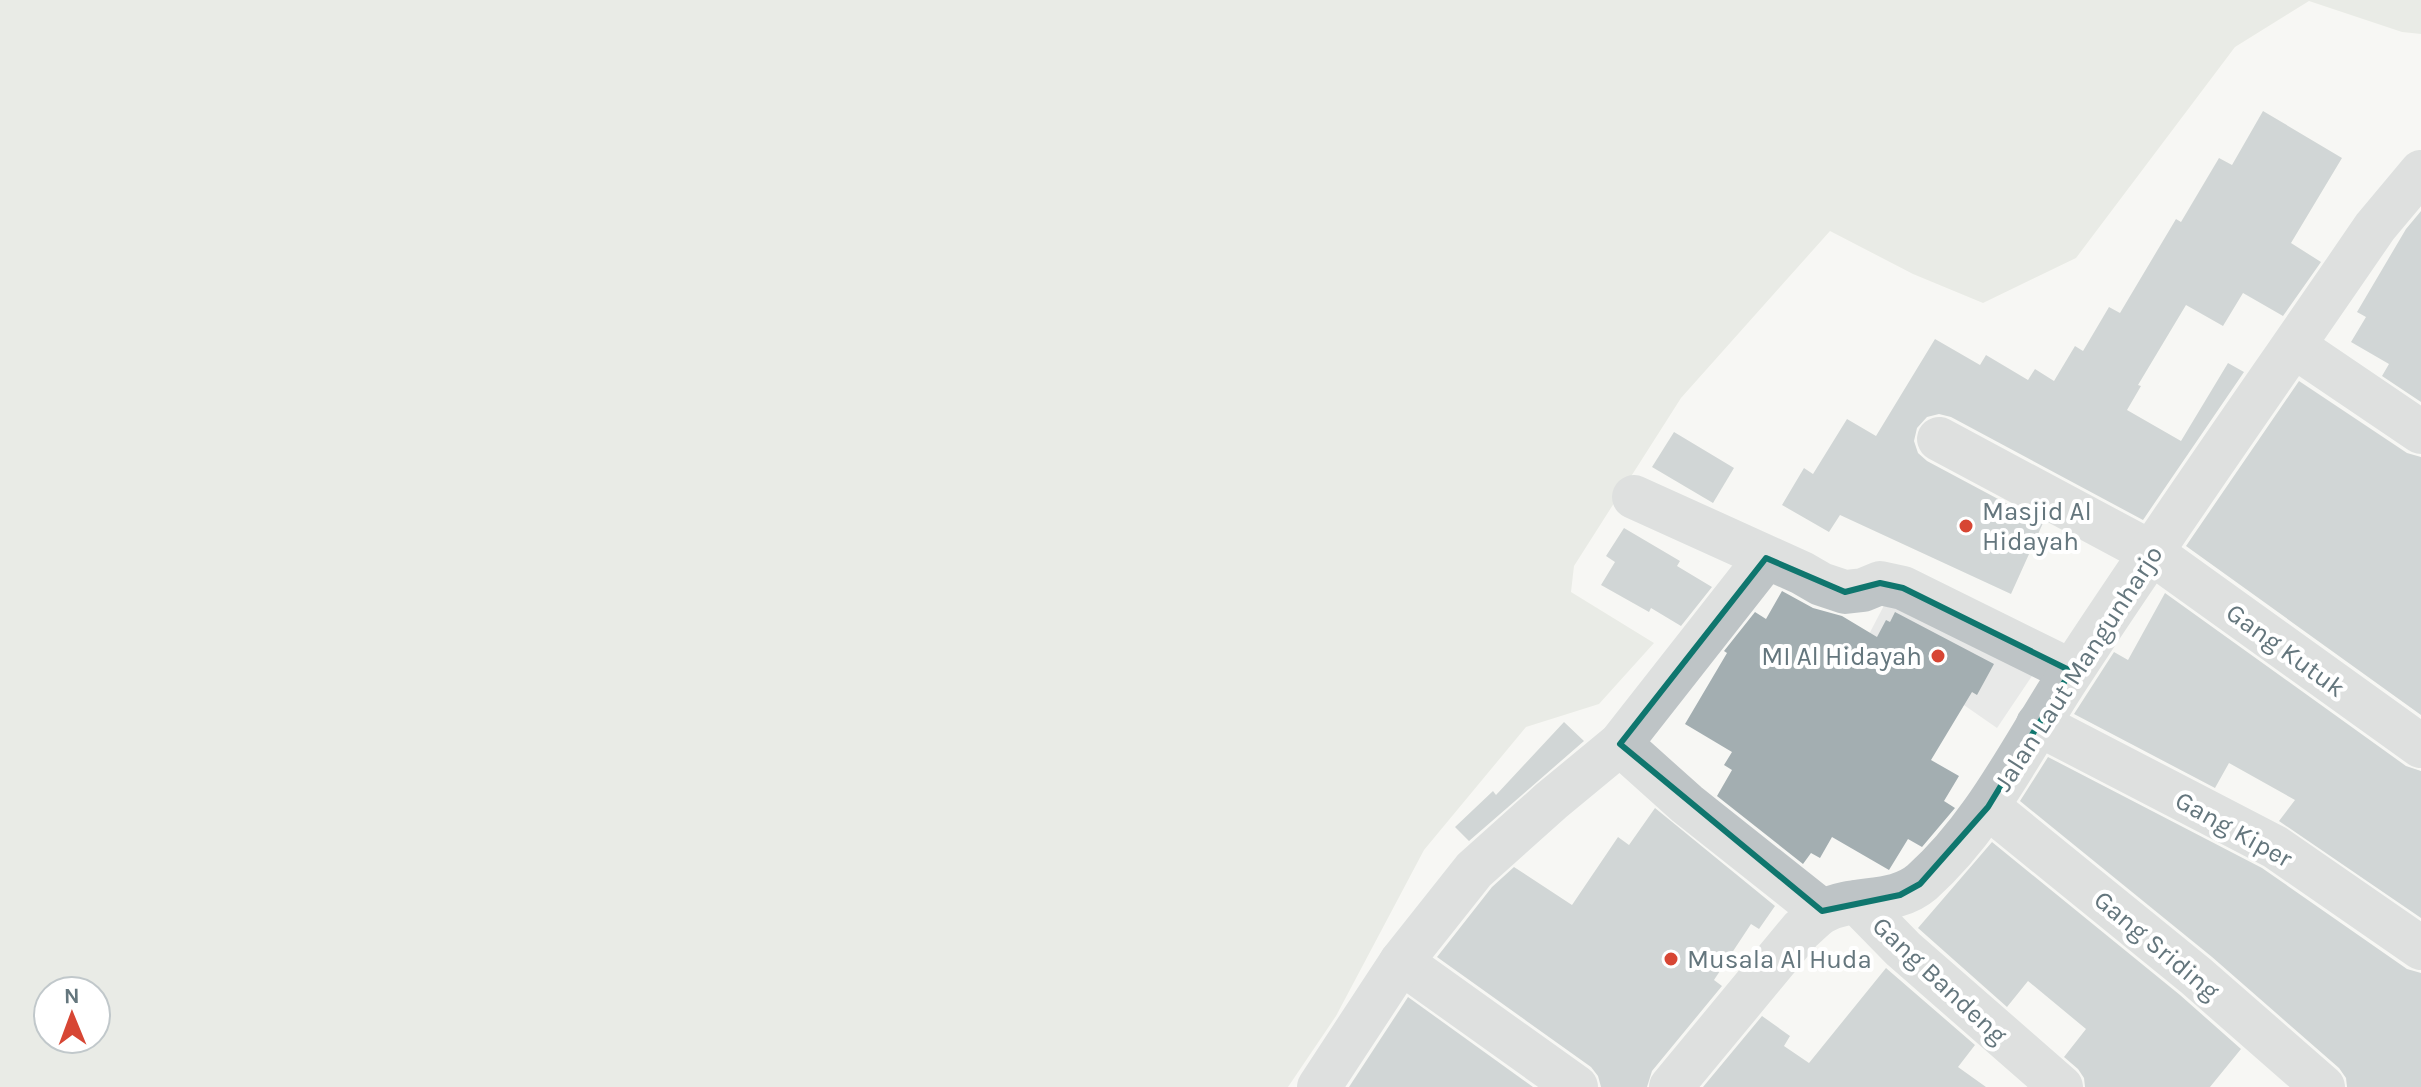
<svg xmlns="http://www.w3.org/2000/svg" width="2421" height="1087" font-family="Karla,sans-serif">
  <rect width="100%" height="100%" fill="#f7f7f4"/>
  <!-- built -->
  <path fill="#e8e9e8" d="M1891,592L2038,667L1997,728L1912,669L1853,665Z"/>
  <!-- green -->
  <path fill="#d8dcd4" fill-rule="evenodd" d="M0,0H2421V34L2402,32L2309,1L2235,47L2076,258L1983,303L1913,274L1830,231L1681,398L1574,566L1571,592L1654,643L1599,704L1526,727L1424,850L1336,1016L1288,1087H0ZM48,991H96V1039H48Z"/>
  <!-- building -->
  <g fill="#a3aeb1">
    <path d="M2263,111L2342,158L2291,243L2321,262L2283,316L2243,293L2223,326L2186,305L2138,385L2141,386L2127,410L2181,441L2228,363L2244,372L2143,520L1951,417L1939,414L1927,417L1917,428L1914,441L1918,453L1927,461L2043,523L2011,594L1840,515L1829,532L1782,505L1804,468L1813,474L1847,419L1876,436L1935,339L1980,365L1986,355L2028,380L2035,369L2054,381L2075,346L2083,351L2109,307L2120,313L2176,219L2181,222L2219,158L2232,165Z"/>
    <path d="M2421,211V402L2382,376L2389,364L2351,342L2366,317L2357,312L2406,229Z"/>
    <path d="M2299,381L2407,453L2421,457V715L2186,546Z"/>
    <path d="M1674,432L1734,468L1713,503L1652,467Z"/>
    <path d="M1624,528L1680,561L1677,566L1712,587L1681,626L1651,608L1649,612L1601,585L1615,562L1606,556Z"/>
    <path d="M1782,591L1813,608L1842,616L1877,637L1886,620L1890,622L1895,612L1994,664L1977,695L1972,692L1931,760L1959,776L1944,801L1955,808L1922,847L1908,839L1889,870L1832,837L1820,858L1811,853L1803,864L1717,796L1732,770L1724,765L1732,752L1685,724L1727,653L1724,651L1755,612L1766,619Z"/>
    <path d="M2165,593L2406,766L2421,771V918L2279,821L2295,800L2229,763L2215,788L2074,714L2114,652L2128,660Z"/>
    <path d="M1564,722L1584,741L1469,841L1455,827L1493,791L1496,795Z"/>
    <path d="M2048,757L2262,868L2407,969L2421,973V1087H2347L2346,1078L2339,1068L2212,957L2020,801Z"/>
    <path d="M1655,808L1775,906L1759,929L1751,924L1714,980L1722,986L1652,1071L1647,1087H1601L1598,1076L1591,1067L1437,957L1492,887L1514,867L1572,905L1618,837L1629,845Z"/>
    <path d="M1992,842L2180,995L2241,1049L2210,1087H2085L2084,1078L2078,1069L2064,1057L2086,1029L2028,981L2007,1007L1918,928Z"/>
    <path d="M1886,968L1975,1045L1958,1067L1986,1087H1703L1762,1016L1790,1036L1784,1046L1809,1063Z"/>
    <path d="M1408,997L1533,1087H1349Z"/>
  </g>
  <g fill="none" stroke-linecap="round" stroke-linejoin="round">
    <!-- minor -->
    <g stroke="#bec4c6" stroke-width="44">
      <path d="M2294,346L2421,432"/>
      <path d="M1939,439L2152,553L2421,746"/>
      <path d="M1634,497L1802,573L1821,584L1845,592L1863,590L1880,583L1903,588L2071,671"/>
      <path d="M2038,724L2275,847L2421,948"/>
      <path d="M1620,744L1687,804L1822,911"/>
      <path d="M1988,807L2196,976L2323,1087"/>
      <path d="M1857,902L1903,949L2061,1087"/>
      <path d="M1401,962L1576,1087"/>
      <path d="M1319,1087L1401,962L1474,870L1551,801L1620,744L1766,558"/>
      <path d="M1671,1087L1801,930C1808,924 1816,915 1824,911C1855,895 1894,906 1922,882C1987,824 2024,743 2072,671C2170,521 2274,375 2375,227L2421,172"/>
    </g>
  </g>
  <!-- marked area -->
  <path d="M0 0H2421V1087H0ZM1766,558L1845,592L1880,583L1903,588L2071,671L1988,807L1920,884L1900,895L1822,911L1620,744Z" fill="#f7f7f4" fill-opacity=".55" fill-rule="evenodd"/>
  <path fill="none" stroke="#0f766e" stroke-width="6" stroke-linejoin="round" d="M1766,558L1845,592L1880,583L1903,588L2071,671L1988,807L1920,884L1900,895L1822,911L1620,744Z"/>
  <!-- markers -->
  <g fill="#d74634" stroke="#fff" stroke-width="3">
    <circle cx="1966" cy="526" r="8"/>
    <circle cx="1938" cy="656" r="8"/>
    <circle cx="1671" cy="959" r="8"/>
  </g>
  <g text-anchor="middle" stroke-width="8" stroke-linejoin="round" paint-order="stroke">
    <!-- poi labels -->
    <g font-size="26" fill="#64767d" stroke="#fff" text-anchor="start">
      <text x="1982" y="520">Masjid Al<tspan x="1982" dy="30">Hidayah</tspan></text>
      <text x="1922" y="665" text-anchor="end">MI Al Hidayah</text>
      <text x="1687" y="968">Musala Al Huda</text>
    </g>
    <!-- street labels -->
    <g font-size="26" fill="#64767d" stroke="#fff">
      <text transform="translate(2286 650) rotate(36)" y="9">Gang Kutuk</text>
      <text transform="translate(2078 668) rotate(-57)" y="9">Jalan Laut Mangunharjo</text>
      <text transform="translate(2234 829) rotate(29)" y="9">Gang Kiper</text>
      <text transform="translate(2157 945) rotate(40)" y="9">Gang Sriding</text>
      <text transform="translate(1940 980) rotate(43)" y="9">Gang Bandeng</text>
    </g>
  </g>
  <!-- north arrow -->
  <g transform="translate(72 1015) rotate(359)"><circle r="38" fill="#ffffff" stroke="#c1c8cb" stroke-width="2"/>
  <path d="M0-6L14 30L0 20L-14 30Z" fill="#d74634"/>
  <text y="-12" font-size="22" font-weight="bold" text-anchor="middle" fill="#64767d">N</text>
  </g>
</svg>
